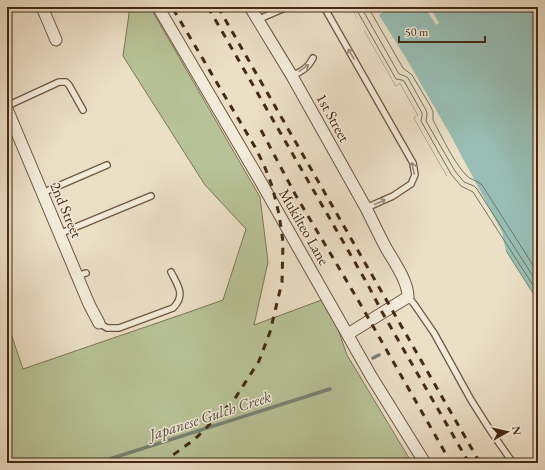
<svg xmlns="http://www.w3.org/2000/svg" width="545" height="470" font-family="'EB Garamond',serif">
  <rect width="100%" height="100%" fill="#ebdfc6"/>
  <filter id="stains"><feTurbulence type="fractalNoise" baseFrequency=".005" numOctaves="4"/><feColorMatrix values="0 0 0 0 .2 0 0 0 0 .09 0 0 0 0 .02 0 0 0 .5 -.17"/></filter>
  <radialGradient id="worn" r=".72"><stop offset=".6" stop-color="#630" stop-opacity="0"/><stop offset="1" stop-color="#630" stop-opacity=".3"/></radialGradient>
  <!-- green -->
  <path fill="#b7c296" stroke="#7e7654" d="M130,7H150L260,197L268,262L254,325L327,298L347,355L412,463H7V322L23,369L189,312L223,300L246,229L205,185L123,56Z"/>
  <!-- water -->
  <path fill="#98bdb4" stroke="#778274" d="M351,7H538V301L470,194L447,176L414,118L418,115L400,83L396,86Z"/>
  <!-- pier -->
  <g fill="#ebdfc6">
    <path d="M351,7H374L375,8L377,7H392L379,15L406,58L451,136L502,232L507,256L468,195L461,193L459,190H457L448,180L447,176L414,118L418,115L400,83L396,86L364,30L362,31L356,19L357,18Z"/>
    <path d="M425,7H430L439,23L436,25Z"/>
  </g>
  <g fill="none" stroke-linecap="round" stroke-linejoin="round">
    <!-- shore -->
    <g stroke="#6e7464" stroke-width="1">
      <path d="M355,7L396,79L402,80L404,81L422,113V116L421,121L451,174L461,186L473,192L538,293"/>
      <path d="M361,7L399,74L405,76L408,78L426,110L427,114L426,121L455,171L464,182L474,186L477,189L538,284"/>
      <path d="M368,7L403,68L412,75L431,107L433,112V120C442,137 453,161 466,175C470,180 477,180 482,185L538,273"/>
    </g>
    <!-- stream -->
    <g stroke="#778274" stroke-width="3.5">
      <path d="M373,358L379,355"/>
      <path d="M97,463L330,389"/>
    </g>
    <!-- service casing -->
    <g stroke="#6e5740" stroke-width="8">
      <g id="service">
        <path d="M324,7L413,163L415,175L411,184L393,196L366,208"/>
        <path d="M257,20L287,7"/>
        <path d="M292,76C302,71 308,68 313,58"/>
        <path d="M7,106L59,82H66L69,85L83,110"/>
        <path d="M42,193L107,165"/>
        <path d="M59,234L151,196"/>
        <path d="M77,276L86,273"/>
        <path d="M408,297L414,304L434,333L471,400L492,433L513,463"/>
        <path d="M99,323L107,328H119L173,308C186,295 178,286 171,272"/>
      </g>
    </g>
    <!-- minor casing -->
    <g stroke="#6e5740" stroke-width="13">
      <g id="minor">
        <path d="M42,7L56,40"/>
        <path d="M158,7L258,177L371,376L425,463"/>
        <path d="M250,7L292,76L366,208C373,222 379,235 386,248C394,262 408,281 408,297L348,334"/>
        <path d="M7,109L89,304L99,323"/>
      </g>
    </g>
    <!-- service -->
    <use href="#service" stroke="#f2eada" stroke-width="5.5"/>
    <!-- minor -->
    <use href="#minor" stroke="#f2eada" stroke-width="11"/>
    <!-- rail -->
    <g stroke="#452a13" stroke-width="3" stroke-dasharray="7 7" stroke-linecap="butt">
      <path d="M208,7L368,285L382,312L469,463"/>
      <path d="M218,7L480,463"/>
      <path d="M261,130L295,194L358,300L451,463"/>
      <path d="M162,463L195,439L234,400L259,361L270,332L282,282L283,242L279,214L272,186L264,165L255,147L172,7"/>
    </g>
  </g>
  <!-- one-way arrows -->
  <defs><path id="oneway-shaft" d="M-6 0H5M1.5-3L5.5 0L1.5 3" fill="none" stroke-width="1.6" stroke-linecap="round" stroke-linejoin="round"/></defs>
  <g stroke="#9c8a76">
    <use href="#oneway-shaft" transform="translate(351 54) rotate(-120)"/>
    <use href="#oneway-shaft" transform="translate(304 68) rotate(-35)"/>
    <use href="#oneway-shaft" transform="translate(413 168) rotate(-103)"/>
    <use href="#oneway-shaft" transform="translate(380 202) rotate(-24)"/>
  </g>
  <g text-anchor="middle" stroke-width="3" stroke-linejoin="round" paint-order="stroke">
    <!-- street labels -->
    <g font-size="15" fill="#452a13" stroke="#f2eada">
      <text transform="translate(333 118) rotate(61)" y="5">1st Street</text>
      <text transform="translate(66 210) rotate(67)" y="5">2nd Street</text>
      <text transform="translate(304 227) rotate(60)" y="5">Mukilteo Lane</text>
    </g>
    <!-- water labels -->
    <g font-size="16" font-style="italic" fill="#5a4f3b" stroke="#f2eada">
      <text transform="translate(210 415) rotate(-18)" y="6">Japanese Gulch Creek</text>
    </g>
  </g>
  <!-- margin -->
  <rect width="545" height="470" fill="none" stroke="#ebdfc6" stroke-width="24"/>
  <rect x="8" y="8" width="529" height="454" fill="none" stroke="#452a13" stroke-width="2"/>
  <rect x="12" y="12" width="521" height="446" fill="none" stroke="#452a13"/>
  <!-- north arrow -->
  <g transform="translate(507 432) rotate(82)" stroke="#f2eada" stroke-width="3" paint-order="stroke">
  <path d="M0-3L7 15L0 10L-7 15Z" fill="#452a13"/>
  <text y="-6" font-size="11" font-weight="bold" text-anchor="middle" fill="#452a13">N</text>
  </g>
  <!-- scale -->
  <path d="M399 36v6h86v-6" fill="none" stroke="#452a13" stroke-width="2"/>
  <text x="405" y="36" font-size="12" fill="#452a13" stroke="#f2eada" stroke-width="3" paint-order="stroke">50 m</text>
  <rect width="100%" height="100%" filter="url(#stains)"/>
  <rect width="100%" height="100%" fill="url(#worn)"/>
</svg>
